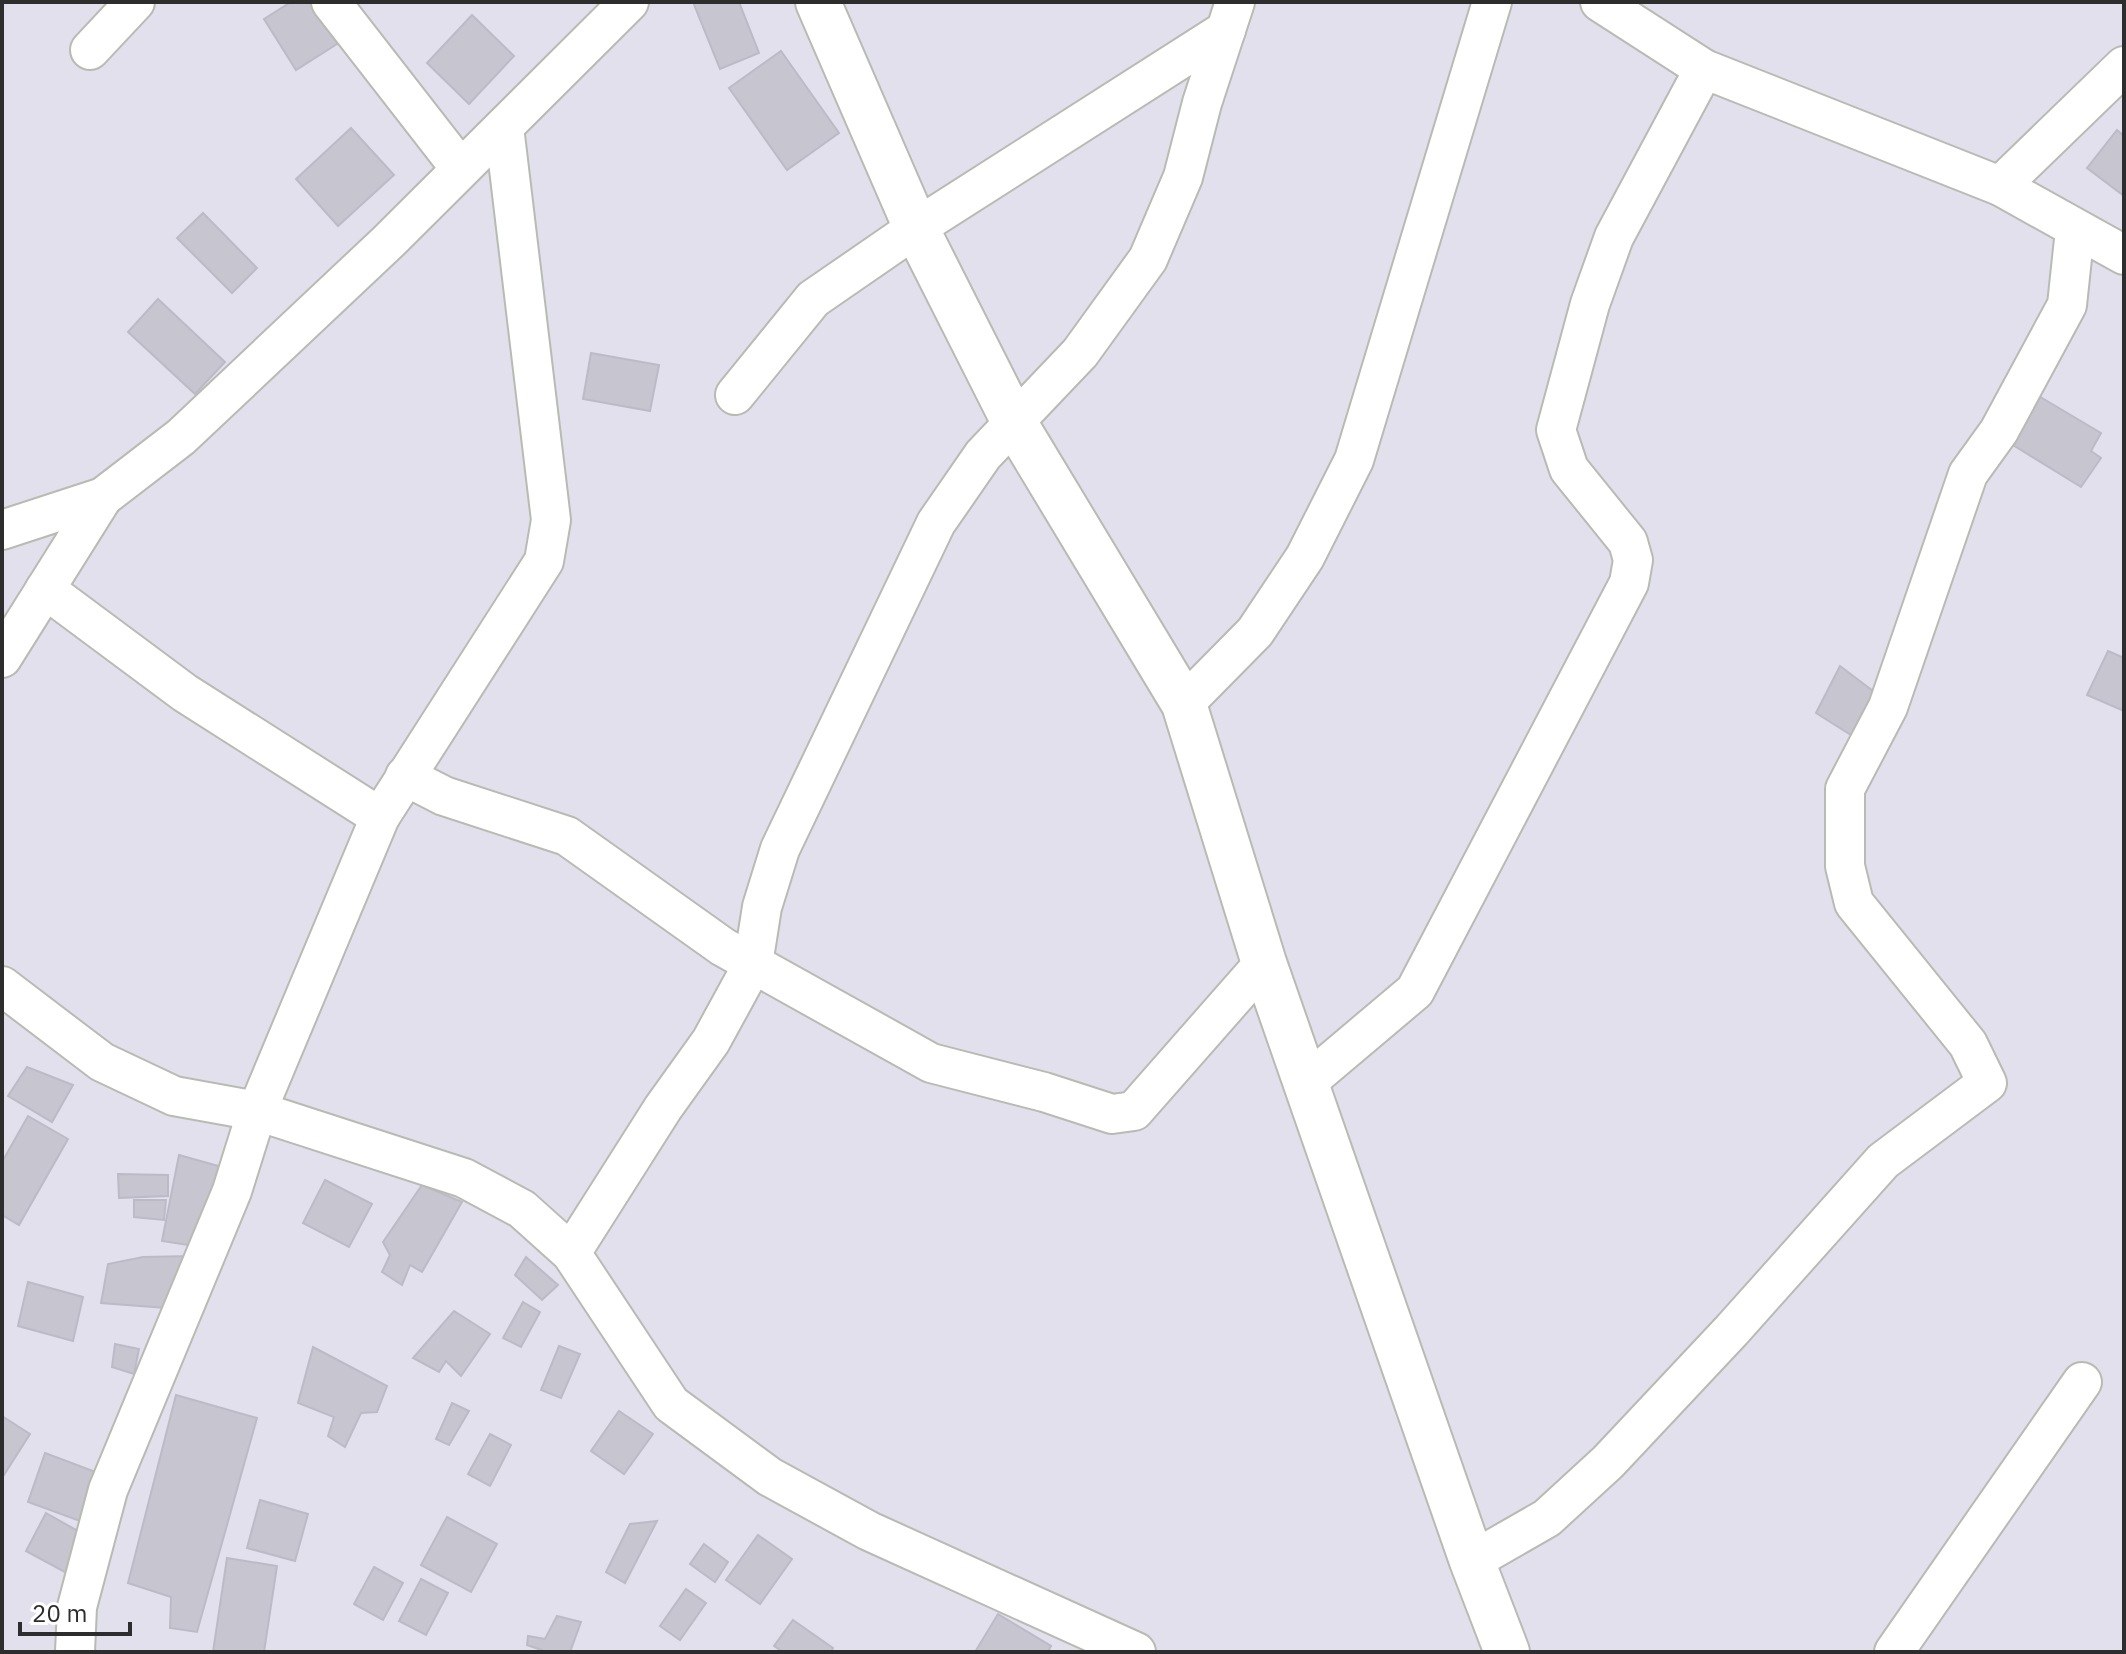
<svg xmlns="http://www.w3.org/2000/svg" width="2126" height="1654" font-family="'IBM Plex Sans',sans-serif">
  <rect width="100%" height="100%" fill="#e2e0ed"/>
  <!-- building -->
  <g fill="#c6c5d0" stroke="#bdbac8" stroke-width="2">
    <path d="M291,2H326L348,37L296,70L264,19Z"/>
    <path d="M693,2H739L759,53L720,69Z"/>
    <path d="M472,15L514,56L469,104L427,63Z"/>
    <path d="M781,51L839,133L787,170L729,88Z"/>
    <path d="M351,128L394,175L338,226L296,179Z"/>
    <path d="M2117,130L2124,136V196L2087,168Z"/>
    <path d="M203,213L257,268L232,293L177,238Z"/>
    <path d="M158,299L225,362L195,394L128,332Z"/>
    <path d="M591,353L659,365L650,411L583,399Z"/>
    <path d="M2037,395L2101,433L2091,451L2101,458L2081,487L2008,442Z"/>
    <path d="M2108,651L2124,658V711L2087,695Z"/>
    <path d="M1840,666L1881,697L1859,740L1816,713Z"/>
    <path d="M27,1067L73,1085L52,1122L8,1096Z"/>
    <path d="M28,1116L68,1139L19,1225L2,1215V1162Z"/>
    <path d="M179,1155L236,1171L207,1248L162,1241Z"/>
    <path d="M118,1174L168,1175V1196L119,1198Z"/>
    <path d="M325,1180L372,1204L349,1247L303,1223Z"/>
    <path d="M422,1185L462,1202L422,1272L410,1265L402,1285L382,1272L390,1255L383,1242Z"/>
    <path d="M134,1200H166L164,1220L134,1217Z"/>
    <path d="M191,1256L179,1309L101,1303L108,1264L143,1257Z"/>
    <path d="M526,1257L558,1285L542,1300L515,1275Z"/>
    <path d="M28,1282L83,1297L73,1341L18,1326Z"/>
    <path d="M523,1302L540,1312L521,1347L503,1338Z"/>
    <path d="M454,1311L490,1334L461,1376L446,1361L439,1372L413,1358Z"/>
    <path d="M115,1344L139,1349L134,1374L112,1367Z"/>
    <path d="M559,1346L580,1354L561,1398L541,1390Z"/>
    <path d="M313,1347L387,1386L377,1412L361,1413L345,1447L328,1436L334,1417L298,1403Z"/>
    <path d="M176,1395L257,1418L197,1632L170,1628L171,1597L128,1583Z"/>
    <path d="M452,1403L469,1411L449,1445L436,1439Z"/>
    <path d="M619,1411L653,1434L624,1474L591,1451Z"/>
    <path d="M2,1416L30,1434L2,1478Z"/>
    <path d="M490,1434L511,1445L490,1486L468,1474Z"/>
    <path d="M45,1453L109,1477L91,1525L28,1502Z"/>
    <path d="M260,1500L308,1514L295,1561L247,1548Z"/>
    <path d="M46,1513L92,1539L72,1576L26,1551Z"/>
    <path d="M447,1517L497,1544L471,1592L421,1565Z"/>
    <path d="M657,1521L625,1583L606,1572L630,1524Z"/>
    <path d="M758,1535L792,1559L760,1604L726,1580Z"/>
    <path d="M704,1544L728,1562L715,1582L690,1564Z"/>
    <path d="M227,1558L277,1566L264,1652H213Z"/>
    <path d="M374,1567L403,1583L383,1620L354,1604Z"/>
    <path d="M421,1579L448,1593L426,1635L399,1621Z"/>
    <path d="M686,1589L706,1603L680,1640L660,1626Z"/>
    <path d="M998,1614L1051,1646L1048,1652H975Z"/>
    <path d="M557,1616L581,1622L570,1652H547L527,1645L528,1636L545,1639Z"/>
    <path d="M793,1620L833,1648L831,1652H783L774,1646Z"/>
  </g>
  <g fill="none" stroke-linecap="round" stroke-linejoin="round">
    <!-- minor casing -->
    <g stroke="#b7bbb1" stroke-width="42">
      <g id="minor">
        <path d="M331,2L460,168"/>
        <path d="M1600,2L1704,69L2000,186L2124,255"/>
        <path d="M90,50L135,2"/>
        <path d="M2000,186L2124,66"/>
        <path d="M735,395L813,299L916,228L1226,30"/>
        <path d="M2,530L103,497L181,437L389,241L629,2"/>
        <path d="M45,589L185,693L380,817"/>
        <path d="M2,658L103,497"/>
        <path d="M1184,704L1255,632L1305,557L1354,460L1492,2"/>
        <path d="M405,776L444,796L567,836L723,947L931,1063L1044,1092L1112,1114L1134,1111L1264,963"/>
        <path d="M2,986L102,1062L174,1096L257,1111L464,1178L522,1209L571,1253L671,1404L770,1477L869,1531L1136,1652"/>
        <path d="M1306,1083L1415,991L1629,583L1633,560L1628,542L1569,469L1556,430L1590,304L1614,237L1704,69"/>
        <path d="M571,1253L663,1108L711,1041L753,964L762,907L780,849L936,523L983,455L1080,353L1148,259L1183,177L1202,103L1235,2"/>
        <path d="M1472,1561L1547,1518L1608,1462L1732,1330L1883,1161L1987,1083L1968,1044L1854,903L1845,866V789L1888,707L1968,474L1999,431L2067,305L2075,230"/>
        <path d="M75,1652L77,1607L108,1490L232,1191L257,1111L380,817L544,561L551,520L504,127"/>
        <path d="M1894,1652L2082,1382"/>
      </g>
    </g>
    <!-- tertiary casing -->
    <g stroke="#b7bbb1" stroke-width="48">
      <path id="tertiary" d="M818,2L916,228L1014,422L1184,704L1264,963L1472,1561L1507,1652"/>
    </g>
    <!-- minor -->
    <use href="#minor" stroke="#fff" stroke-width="38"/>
    <!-- tertiary -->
    <use href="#tertiary" stroke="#fff" stroke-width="44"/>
  </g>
  <!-- border -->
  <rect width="2126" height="1654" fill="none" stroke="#2d2d2d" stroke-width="8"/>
  <!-- scale -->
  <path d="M20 1622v12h110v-12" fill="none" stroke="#2d2d2d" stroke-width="4"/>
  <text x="32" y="1622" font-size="24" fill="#2d2d2d" stroke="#ffffff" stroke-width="6" paint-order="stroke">20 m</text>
</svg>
